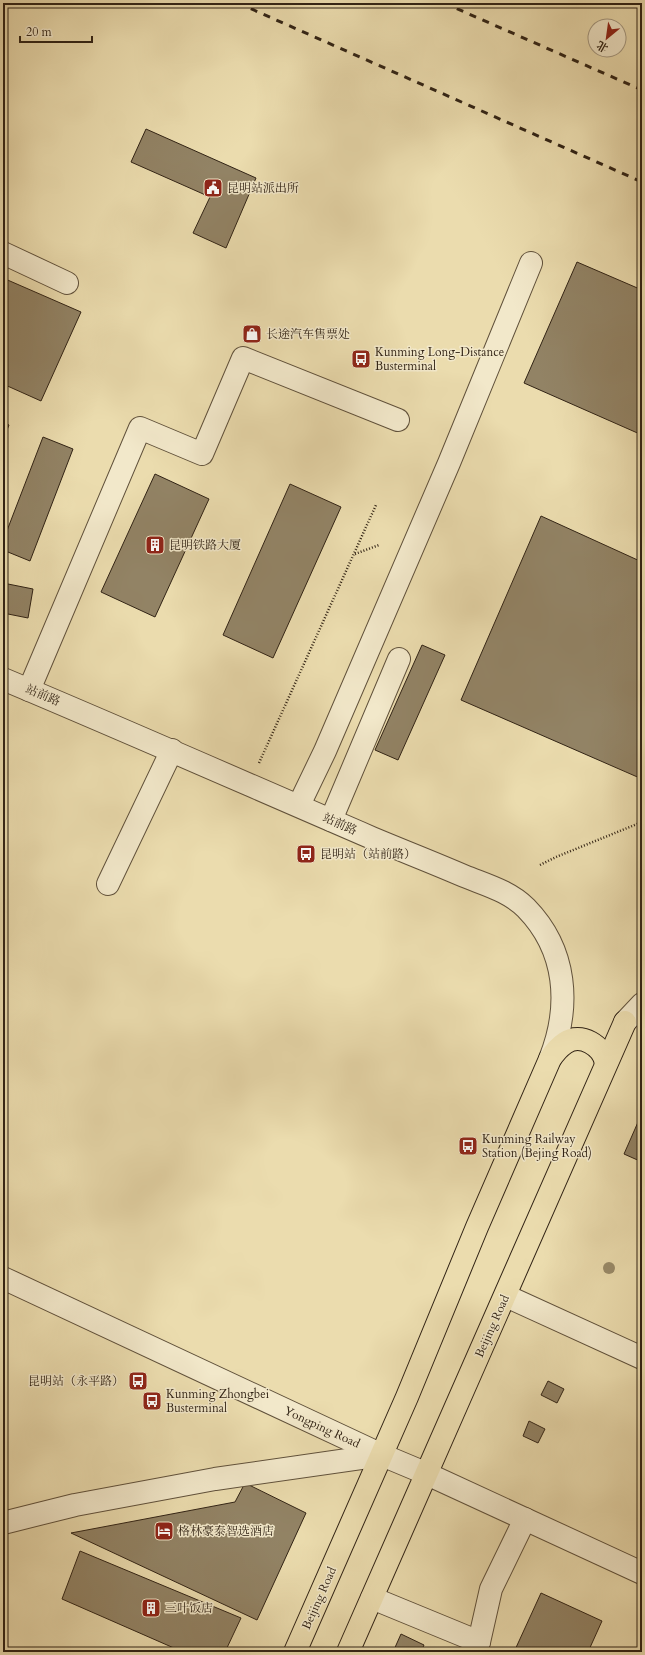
<svg xmlns="http://www.w3.org/2000/svg" width="645" height="1655" font-family="Cardo,'Noto Serif SC',serif">
  <rect width="100%" height="100%" fill="#ebdcae"/>
  <filter id="stains"><feTurbulence type="fractalNoise" baseFrequency=".005" numOctaves="4"/><feColorMatrix values="0 0 0 0 .2 0 0 0 0 .09 0 0 0 0 .02 0 0 0 .5 -.17"/></filter>
  <radialGradient id="worn" r=".72"><stop offset=".6" stop-color="#630" stop-opacity="0"/><stop offset="1" stop-color="#630" stop-opacity=".3"/></radialGradient>
  <!-- building -->
  <g fill="#928365" stroke="#312315">
    <path d="M146,129L256,178L226,248L193,233L210,197L131,162Z"/>
    <path d="M577,262L642,290V435L524,383Z"/>
    <path d="M3,278L81,312L41,401L3,384Z"/>
    <path d="M3,422L9,425L3,440Z"/>
    <path d="M43,437L73,449L30,561L3,550V541Z"/>
    <path d="M155,474L209,499L155,617L101,592Z"/>
    <path d="M290,484L341,507L273,658L223,635Z"/>
    <path d="M541,516L642,562V779L461,700Z"/>
    <path d="M3,583L33,589L28,618L3,613Z"/>
    <path d="M422,645L445,655L398,760L375,750Z"/>
    <path d="M642,1113V1162L624,1154Z"/>
    <path d="M548,1381L564,1389L557,1403L541,1395Z"/>
    <path d="M529,1421L545,1429L538,1443L523,1436Z"/>
    <path d="M245,1483L306,1513L257,1620L71,1533L235,1502Z"/>
    <path d="M80,1551L241,1618L225,1652H183L62,1599Z"/>
    <path d="M541,1593L602,1621L588,1652H514Z"/>
    <path d="M401,1634L424,1645L421,1652H393Z"/>
  </g>
  <g fill="none" stroke-linecap="round" stroke-linejoin="round">
    <!-- minor casing -->
    <g stroke="#60513b" stroke-width="24">
      <g id="minor">
        <path d="M3,253L67,283"/>
        <path d="M3,679C127,731 249,785 372,838C403,851 434,863 464,876C486,885 509,891 526,908C567,950 571,1006 550,1059"/>
        <path d="M29,690L140,428L202,454L243,358L398,420"/>
        <path d="M299,805L325,751L449,463L531,263"/>
        <path d="M331,820L399,659"/>
        <path d="M108,884L172,750"/>
        <path d="M625,1022L642,1004"/>
        <path d="M3,1278L382,1455L425,1473L642,1573"/>
        <path d="M506,1296L642,1358"/>
        <path d="M3,1523L75,1505L215,1479L382,1455"/>
        <path d="M372,1598L479,1642L474,1652"/>
        <path d="M479,1642L491,1589L525,1519"/>
      </g>
    </g>
    <!-- major casing -->
    <g stroke="#312315" stroke-width="24">
      <g id="major">
        <path d="M295,1652L407,1397L477,1227L550,1059C554,1053 559,1047 565,1043C581,1032 603,1046 606,1063"/>
        <path d="M348,1652L625,1022"/>
      </g>
    </g>
    <!-- path -->
    <g stroke="#312315" stroke-width="2.5" stroke-dasharray="1 2" stroke-linecap="butt">
      <path d="M355,554L379,545"/>
      <path d="M259,763L376,505"/>
      <path d="M540,865L556,857L642,822"/>
      <path d="M640,894L642,890"/>
    </g>
    <!-- minor -->
    <use href="#minor" stroke="#f2e8ca" stroke-width="22"/>
    <!-- major -->
    <use href="#major" stroke="#ebdcae" stroke-width="22"/>
    <!-- rail -->
    <g stroke="#312315" stroke-width="3" stroke-dasharray="7 7" stroke-linecap="butt">
      <path d="M238,3L642,182"/>
      <path d="M444,3L642,90"/>
    </g>
  </g>
  <!-- trees -->
  <circle fill="#9a8c6b" cx="609" cy="1268" r="6"/>
  <!-- icons -->
  <defs>
    <g id="civic-square" transform="scale(1)"><rect x="-9" y="-9" width="18" height="18" rx="4" fill="#8f2418" stroke="#f2e8ca"/><path d="M-.6-6.5H3V-4.5H.6V-3L4-1V1h2V6H-6V1h2V-1L-.6-3ZM-1.2 2.5V6h2.4V2.5Z" fill="#fff"/></g>
    <g id="shop-square" transform="scale(1)"><rect x="-9" y="-9" width="18" height="18" rx="4" fill="#8f2418" stroke="#f2e8ca"/><path d="M-5-2.5h2.3a2.7 3.5 0 0 1 5.4 0H5L5.5 6h-11ZM-1.5-2.5h3a1.5 2.3 0 0 0-3 0Z" fill="#fff"/></g>
    <g id="bus-square" transform="scale(1)"><rect x="-9" y="-9" width="18" height="18" rx="4" fill="#8f2418" stroke="#f2e8ca"/><path d="M-5-6H5V4H4V6H2V4H-2V6H-4V4H-5ZM-3.5-4V0h7V-4ZM-3.5 1.2v1.5H-2V1.2ZM2 1.2v1.5H3.5V1.2Z" fill="#fff"/></g>
    <g id="building-square" transform="scale(1)"><rect x="-9" y="-9" width="18" height="18" rx="4" fill="#8f2418" stroke="#f2e8ca"/><path d="M-4-6H4V6H1V3H-1V6H-4ZM-2.5-4.3h1.7v1.8h-1.7ZM.8-4.3h1.7v1.8H.8ZM-2.5-1h1.7V.8h-1.7ZM.8-1h1.7V.8H.8Z" fill="#fff"/></g>
    <g id="hotel-square" transform="scale(1)"><rect x="-9" y="-9" width="18" height="18" rx="4" fill="#8f2418" stroke="#f2e8ca"/><path d="M-6-4.5h1.5V1H6V5H4.5V3h-9V5H-6ZM-4 0a1.8 1.8 0 1 1 3.6 0ZM.5 0V-2.5h3Q6-2.5 6 0Z" fill="#fff"/></g>
  </defs>
  <g fill-rule="evenodd">
    <use href="#civic-square" x="213" y="188"/>
    <use href="#shop-square" x="252" y="334"/>
    <use href="#bus-square" x="361" y="359"/>
    <use href="#building-square" x="155" y="545"/>
    <use href="#bus-square" x="306" y="854"/>
    <use href="#bus-square" x="468" y="1146"/>
    <use href="#bus-square" x="138" y="1381"/>
    <use href="#bus-square" x="152" y="1401"/>
    <use href="#hotel-square" x="164" y="1531"/>
    <use href="#building-square" x="151" y="1608"/>
  </g>
  <g text-anchor="middle" stroke-width="3" stroke-linejoin="round" paint-order="stroke">
    <!-- poi labels -->
    <g font-size="12" fill="#312315" stroke="#f2e8ca" text-anchor="start">
      <text x="227" y="192">昆明站派出所</text>
      <text x="266" y="338">长途汽车售票处</text>
      <text x="375" y="356">Kunming Long-Distance<tspan x="375" dy="14">Busterminal</tspan></text>
      <text x="169" y="549">昆明铁路大厦</text>
      <text x="320" y="858">昆明站（站前路）</text>
      <text x="482" y="1143">Kunming Railway<tspan x="482" dy="14">Station (Bejing Road)</tspan></text>
      <text x="124" y="1385" text-anchor="end">昆明站（永平路）</text>
      <text x="166" y="1398">Kunming Zhongbei<tspan x="166" dy="14">Busterminal</tspan></text>
      <text x="178" y="1535">格林豪泰智选酒店</text>
      <text x="165" y="1612">三叶饭店</text>
    </g>
    <!-- street labels -->
    <g font-size="12" fill="#312315" stroke="#f2e8ca">
      <text transform="translate(43 695) rotate(23)" y="4">站前路</text>
      <text transform="translate(340 824) rotate(24)" y="4">站前路</text>
      <text transform="translate(492 1326) rotate(-66)" y="4">Beijing Road</text>
      <text transform="translate(322 1427) rotate(25)" y="4">Yongping Road</text>
      <text transform="translate(319 1598) rotate(-66)" y="4">Beijing Road</text>
    </g>
  </g>
  <!-- margin -->
  <rect width="645" height="1655" fill="none" stroke="#ebdcae" stroke-width="16"/>
  <rect x="4" y="4" width="637" height="1647" fill="none" stroke="#312315" stroke-width="2"/>
  <rect x="8" y="8" width="629" height="1639" fill="none" stroke="#312315"/>
  <!-- north arrow -->
  <g transform="translate(607 38) rotate(209)"><circle r="19" fill="#f2e8ca" stroke="#a59982"/>
  <path d="M0-3L7 15L0 10L-7 15Z" fill="#8f2418"/>
  <text y="-6" font-size="11" font-weight="bold" text-anchor="middle" fill="#312315">北</text>
  </g>
  <!-- scale -->
  <path d="M20 36v6h72v-6" fill="none" stroke="#312315" stroke-width="2"/>
  <text x="26" y="36" font-size="12" fill="#312315" stroke="#f2e8ca" stroke-width="3" paint-order="stroke">20 m</text>
  <rect width="100%" height="100%" filter="url(#stains)"/>
  <rect width="100%" height="100%" fill="url(#worn)"/>
</svg>
